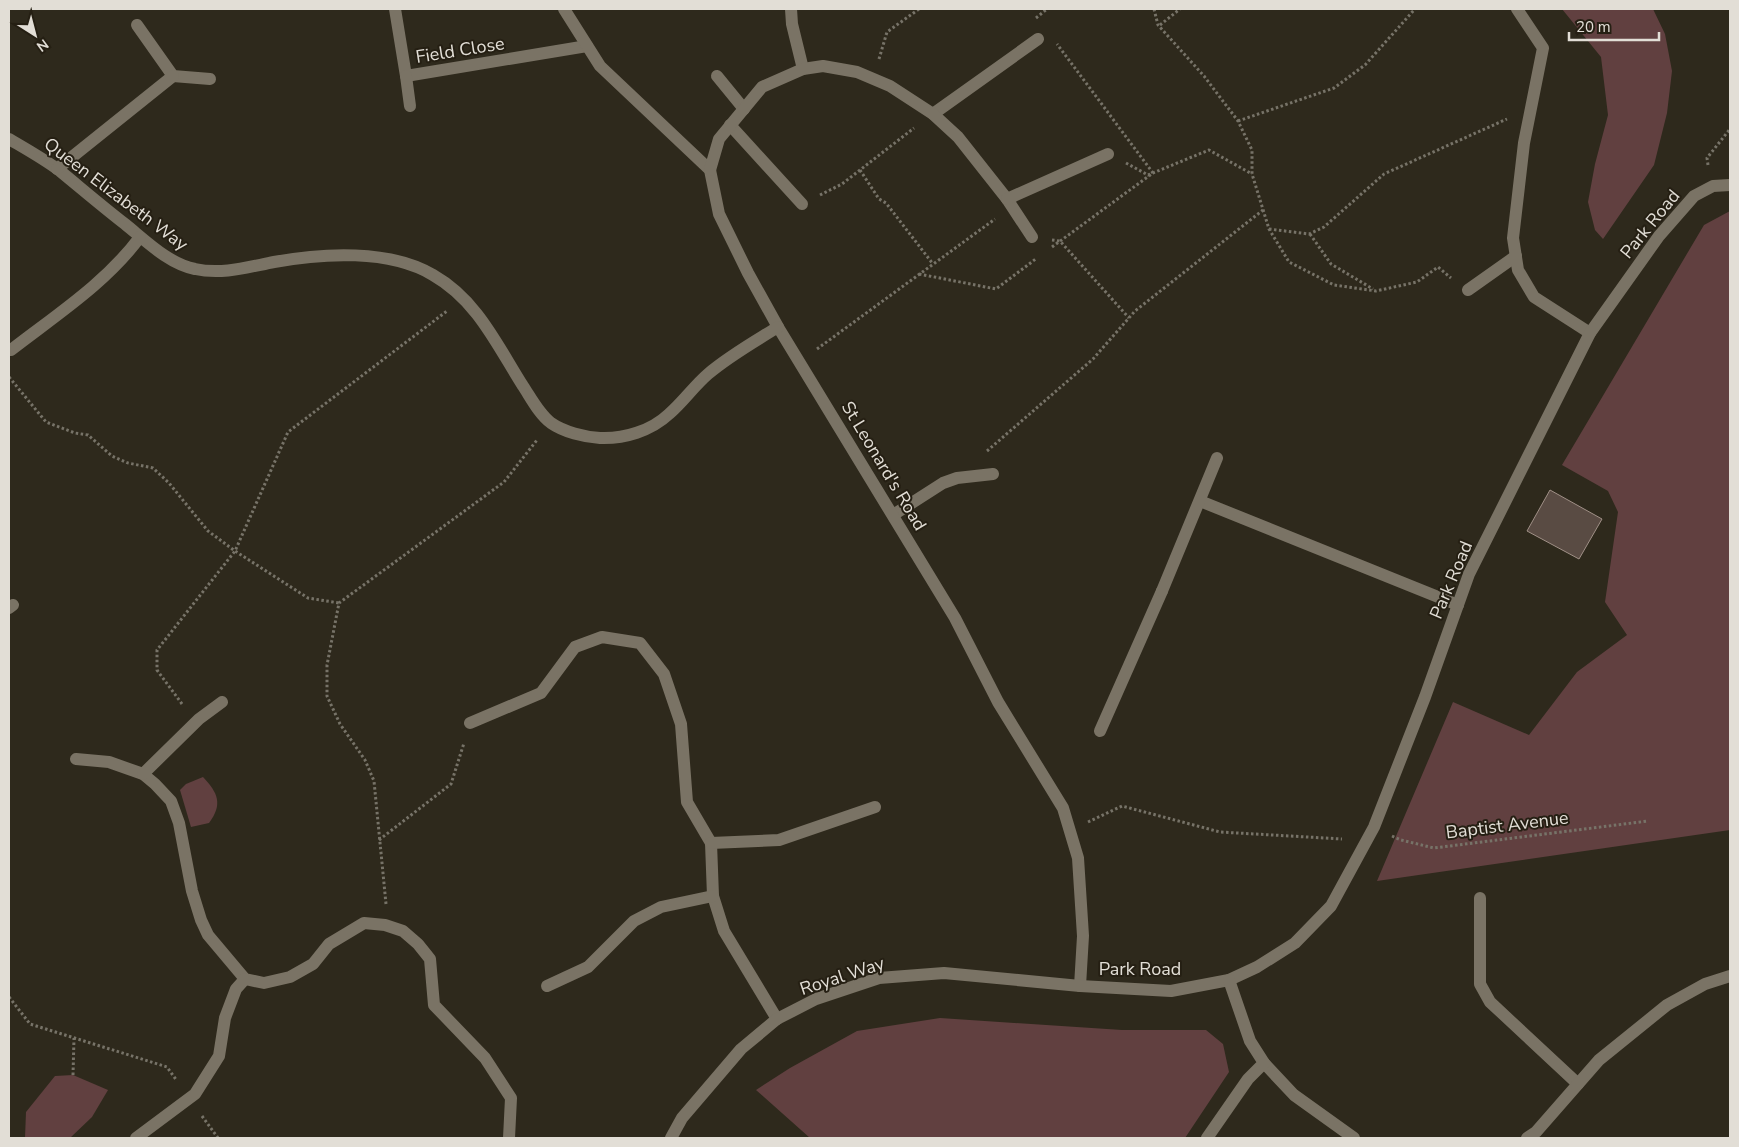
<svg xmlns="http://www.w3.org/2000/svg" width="1739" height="1147" font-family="'Nunito Sans',sans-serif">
  <rect width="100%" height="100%" fill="#2e291c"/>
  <!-- green -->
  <g fill="#614040">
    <path d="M1562,9H1653L1665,34L1672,71L1667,113L1654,165L1603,239L1595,230L1588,202L1595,164L1608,115L1601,57Z"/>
    <path d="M1730,211V830L1377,881L1453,702L1529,735L1577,672L1627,635L1605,602L1618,512L1608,491L1562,465L1704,225Z"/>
    <path d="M203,777C218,793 223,804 209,823L191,827L180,790L186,784Z"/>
    <path d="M940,1018L1122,1030H1206L1223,1044L1229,1072L1185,1138H810L756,1090L790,1068L857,1031Z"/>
    <path d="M73,1075L108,1090L92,1117L70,1138H25L26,1112L55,1076Z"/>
  </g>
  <!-- building -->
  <path fill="#594b43" stroke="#a09087" d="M1550,490L1602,519L1579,559L1527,531Z"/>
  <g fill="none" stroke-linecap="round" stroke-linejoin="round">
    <!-- path -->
    <g stroke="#777368" stroke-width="3" stroke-dasharray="2.5 2.5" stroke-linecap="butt">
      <path d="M1154,9L1158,25L1204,76L1238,121L1252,150V174L1269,229L1289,262L1334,285L1376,291L1417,282L1438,267L1451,278"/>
      <path d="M1036,18L1047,9"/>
      <path d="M1160,25L1180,9"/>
      <path d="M879,59L887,32L919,9"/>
      <path d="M1238,121L1334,88L1365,65L1415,9"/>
      <path d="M1126,163L1148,175L1209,150L1252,174"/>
      <path d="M1708,165L1707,158L1730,129"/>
      <path d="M860,170L879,199L886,203L933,264"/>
      <path d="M820,195L842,184L914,128"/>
      <path d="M1269,229L1309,234L1324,227L1384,174L1507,119"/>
      <path d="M1310,234L1331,264L1373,289"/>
      <path d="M1052,240L1060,241L1129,318"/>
      <path d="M1052,247L1153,173L1057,44"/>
      <path d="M919,274L996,289L1037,258"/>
      <path d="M817,349L995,219"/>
      <path d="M9,377L46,422L75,433L88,435L112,456L128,463L153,468L169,483L208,531L235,551L308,598L339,603"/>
      <path d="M987,451L1093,359L1135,311L1263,210"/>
      <path d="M182,704L157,670V650L235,551L288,432L447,311"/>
      <path d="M1088,822L1122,806L1220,832L1342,839"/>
      <path d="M1392,836L1401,840L1434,848L1648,821"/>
      <path d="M379,840L451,784L464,743"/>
      <path d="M386,904L374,781L365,760L340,724L327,696V665L339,603L504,482L537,440"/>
      <path d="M9,997L30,1024L167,1067L177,1081"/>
      <path d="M73,1075L74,1038"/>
      <path d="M202,1116L218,1138"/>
    </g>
    <!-- service -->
    <g stroke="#7a7365" stroke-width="12">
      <path d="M717,76L744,109"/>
      <path d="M730,125L802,204"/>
      <path d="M1468,290L1516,256"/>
      <path d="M893,515L943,483L957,478L993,474"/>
      <path d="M1100,731L1162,591"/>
      <path d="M1480,898V984L1490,1002L1578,1084"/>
    </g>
    <!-- minor -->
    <g stroke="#7a7365" stroke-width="12">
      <path d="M395,9L406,76L587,46"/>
      <path d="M564,9L600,66L710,170L719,214L748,273L778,327L955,618L998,702L1063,808L1078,858L1083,936L1080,986"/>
      <path d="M791,9L792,24L803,69"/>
      <path d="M1517,9L1543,48L1524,143L1513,238L1518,270L1534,297L1590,333"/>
      <path d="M137,25L173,76L210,79"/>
      <path d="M406,76L410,106"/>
      <path d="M933,114L1038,39"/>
      <path d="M9,139C26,149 44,159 60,171C82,189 103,207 125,224C146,241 169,264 195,269C222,275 248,267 274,262C323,253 389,249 433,275C477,300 497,345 523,386C531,398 539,414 551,423C564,432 584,437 600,438C624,439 651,431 669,414C683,402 694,386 708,374C729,356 754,342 778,327"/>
      <path d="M57,169L173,76"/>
      <path d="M710,170L719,139L762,87L803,69L823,66L857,72L890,86L933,114L958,137L1007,199L1032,237"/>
      <path d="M1007,199L1108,154"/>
      <path d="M11,350C56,315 106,283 140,237"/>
      <path d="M1200,501L1458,605"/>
      <path d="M1162,591L1217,458"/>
      <path d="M9,608L13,605"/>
      <path d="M470,723L541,693L575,647L602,637L640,643L664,674L681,724L687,802L711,843L713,896L724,931L777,1019"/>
      <path d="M76,759L109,762L143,774L155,784L171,801L179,823L192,891L201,920L208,935L245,979L264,983L290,977L313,964L329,944L364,923L385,925L403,931L418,944L430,959L434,1005L485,1058L511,1098L509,1138"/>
      <path d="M143,774L199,719L222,702"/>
      <path d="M711,843L779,840L875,807"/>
      <path d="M547,986L588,967L634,921L661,907L713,896"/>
      <path d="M1264,1063L1294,1095L1354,1138"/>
      <path d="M136,1138L195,1094L219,1056L225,1018L236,989L245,979"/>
      <path d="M671,1138L682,1118L741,1049L777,1019L816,999L879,978L944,973L1080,986L1171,991L1229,980L1257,967L1295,943L1331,906L1374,827L1425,697L1469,574L1590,333L1659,236L1694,196L1713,186L1730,185"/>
      <path d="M1207,1138L1248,1079L1264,1063L1250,1041L1229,980"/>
      <path d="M1527,1138L1536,1132L1599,1060L1667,1005L1705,984L1730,976"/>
    </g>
  </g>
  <g text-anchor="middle" stroke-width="4" stroke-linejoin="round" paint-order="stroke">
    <!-- street labels -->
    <g font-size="18" fill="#e2ded6" stroke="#251f13">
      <text transform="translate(460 50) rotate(-9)" y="6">Field Close</text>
      <text transform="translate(116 194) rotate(37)" y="6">Queen Elizabeth Way</text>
      <text transform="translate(1650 224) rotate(-51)" y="6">Park Road</text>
      <text transform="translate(884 466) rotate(59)" y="6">St Leonard's Road</text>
      <text transform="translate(1451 580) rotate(-67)" y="6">Park Road</text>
      <text transform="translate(1507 825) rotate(-7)" y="6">Baptist Avenue</text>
      <text x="1140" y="975">Park Road</text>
      <text transform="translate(842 976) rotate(-18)" y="6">Royal Way</text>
    </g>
  </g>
  <!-- border -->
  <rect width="1739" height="1147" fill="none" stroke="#e2ded6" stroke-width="20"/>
  <!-- north arrow -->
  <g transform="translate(35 35) rotate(144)" stroke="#251f13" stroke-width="4" paint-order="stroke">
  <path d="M0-4L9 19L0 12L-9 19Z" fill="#e2ded6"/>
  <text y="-8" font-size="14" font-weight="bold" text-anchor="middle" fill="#e2ded6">N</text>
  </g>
  <!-- scale -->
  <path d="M1569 32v8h90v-8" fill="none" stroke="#e2ded6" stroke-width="2.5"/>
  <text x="1576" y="32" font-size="15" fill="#e2ded6" stroke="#251f13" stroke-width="4" paint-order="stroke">20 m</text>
</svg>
